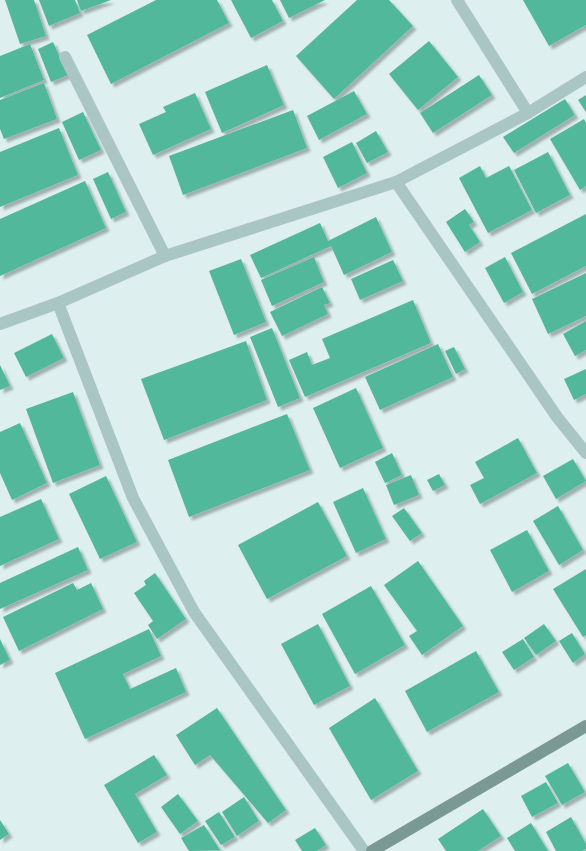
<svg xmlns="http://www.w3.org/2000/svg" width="586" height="851" font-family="Overpass,sans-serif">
  <defs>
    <filter id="shadow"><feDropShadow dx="3.5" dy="3.5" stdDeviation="1" flood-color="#0004"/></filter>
  </defs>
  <rect width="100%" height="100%" fill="#ddefef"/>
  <!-- building -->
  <g fill="#51b89b" filter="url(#shadow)">
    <path d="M5,0H34L46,36L20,44Z"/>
    <path d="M39,0H75L80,13L49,26Z"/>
    <path d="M77,0H111L81,11Z"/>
    <path d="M156,0H217L229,23L111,84L87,35Z"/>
    <path d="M231,0H272L283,21L251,38Z"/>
    <path d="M280,0H325L289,18Z"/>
    <path d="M357,0H389L413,26L334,99L296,56Z"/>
    <path d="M523,0H586V25L549,46Z"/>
    <path d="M429,41L458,77L418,110L389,74Z"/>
    <path d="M53,42L68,75L51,82L38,49Z"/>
    <path d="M30,44L44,80L0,98V56Z"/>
    <path d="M267,65L284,105L222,133L205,92Z"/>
    <path d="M479,75L492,95L433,133L420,113Z"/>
    <path d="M44,83L57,119L4,139L0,129V100Z"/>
    <path d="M354,91L367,114L319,140L307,116Z"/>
    <path d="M195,93L211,129L153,155L139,124L166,112L163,107Z"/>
    <path d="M586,95V112L578,100Z"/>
    <path d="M565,99L575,115L514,153L503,137Z"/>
    <path d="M293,110L307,148L183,195L169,156Z"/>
    <path d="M83,112L101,150L79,160L62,122Z"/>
    <path d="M584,119L586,123V186L580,190L550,139Z"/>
    <path d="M59,128L78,175L0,207V152Z"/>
    <path d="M376,131L388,152L367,163L356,143Z"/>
    <path d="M352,142L367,173L338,188L323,157Z"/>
    <path d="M548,152L570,195L536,213L514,170Z"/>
    <path d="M480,166L486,178L509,166L532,210L488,233L459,178Z"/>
    <path d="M108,172L126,212L111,219L93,179Z"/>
    <path d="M85,181L106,228L0,276V219Z"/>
    <path d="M465,209L474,222L469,225L480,242L465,252L446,222Z"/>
    <path d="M586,214V266L532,294L511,253Z"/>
    <path d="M376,217L392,252L344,275L331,246L261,278L250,255L320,223L328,241Z"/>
    <path d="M314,257L324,282L272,306L261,280Z"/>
    <path d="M505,257L523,292L504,303L485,268Z"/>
    <path d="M241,259L266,322L234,335L209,271Z"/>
    <path d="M393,260L403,281L360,300L351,279Z"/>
    <path d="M586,273V316L548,334L532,299Z"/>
    <path d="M322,287L330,303L324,305L328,314L282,336L270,312Z"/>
    <path d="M413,300L431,343L305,397L289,360L307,352L312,365L330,358L322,339Z"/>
    <path d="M586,321V350L575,356L563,334Z"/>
    <path d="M272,328L300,398L278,407L250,337Z"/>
    <path d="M52,334L64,358L26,377L14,353Z"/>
    <path d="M246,341L267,400L164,440L141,379Z"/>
    <path d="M438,344L453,377L380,410L365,377Z"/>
    <path d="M454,347L465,369L456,374L445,351Z"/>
    <path d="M0,365L10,386L0,390Z"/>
    <path d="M586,369V394L574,400L564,379Z"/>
    <path d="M356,388L383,448L340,468L313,408Z"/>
    <path d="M73,392L100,465L53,483L26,409Z"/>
    <path d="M287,414L310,470L189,517L168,460Z"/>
    <path d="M20,423L47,483L12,500L0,473V432Z"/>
    <path d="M518,438L537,473L480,504L470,485L484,478L475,462Z"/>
    <path d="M392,453L402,475L385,483L375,462Z"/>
    <path d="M573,459L586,481L556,499L543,476Z"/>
    <path d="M439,474L445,485L433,491L427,480Z"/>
    <path d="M411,475L419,495L394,505L386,485Z"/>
    <path d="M106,476L137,542L100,559L69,494Z"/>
    <path d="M363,488L386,539L356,553L333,502Z"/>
    <path d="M41,499L59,539L0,566V517Z"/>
    <path d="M318,502L347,556L267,599L238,545Z"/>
    <path d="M558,506L583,550L559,565L533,521Z"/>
    <path d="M404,508L422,533L410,541L392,516Z"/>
    <path d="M527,530L549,571L512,592L490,550Z"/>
    <path d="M78,547L88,570L0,609V583Z"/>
    <path d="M418,561L463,626L422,655L409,636L417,631L384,585Z"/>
    <path d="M586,569V635L583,637L553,589Z"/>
    <path d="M155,573L186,619L157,639L148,625L153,621L134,593L146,585L144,581Z"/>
    <path d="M73,583L77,590L91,583L103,609L19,651L3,617Z"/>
    <path d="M371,586L405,645L355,674L322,614Z"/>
    <path d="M318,624L350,686L314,705L281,644Z"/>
    <path d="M544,624L556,641L536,655L524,638Z"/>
    <path d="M149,629L161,656L123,674L130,689L176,668L186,692L85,739L55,673Z"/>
    <path d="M572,633L585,654L573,663L559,641Z"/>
    <path d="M0,639L10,660L0,665Z"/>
    <path d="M523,639L534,657L514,670L502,652Z"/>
    <path d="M476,651L499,692L427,732L405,691Z"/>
    <path d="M375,698L418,771L371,800L329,728Z"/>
    <path d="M217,708L286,810L268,823L210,755L195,765L176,735Z"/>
    <path d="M154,755L167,775L135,794L157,832L138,843L104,785Z"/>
    <path d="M568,763L585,792L562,805L545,776Z"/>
    <path d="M546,782L558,803L532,817L521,796Z"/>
    <path d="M178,794L198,821L180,834L161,807Z"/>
    <path d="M244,797L259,821L237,836L222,812Z"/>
    <path d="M483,809L501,836L478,851H446L438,839Z"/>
    <path d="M219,812L235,837L221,845L205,821Z"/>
    <path d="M571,817L586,844V849L582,851H556L546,832Z"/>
    <path d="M0,820L9,834L0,840Z"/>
    <path d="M531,823L548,851H515L507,838Z"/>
    <path d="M204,825L220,850L189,851L181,838Z"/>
    <path d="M315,828L326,845L317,851H302L295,840Z"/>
  </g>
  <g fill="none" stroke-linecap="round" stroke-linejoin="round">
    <!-- street -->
    <g stroke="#aac6c4" stroke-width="12">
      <path d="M457,0L528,113"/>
      <path d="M65,57L165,256"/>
      <path d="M396,182L557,417L586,453"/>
      <path d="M58,303L133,498L194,612L364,851"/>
      <path d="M0,324L58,303L165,256L396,182L528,113L586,77"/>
    </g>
    <!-- secondary -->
    <path stroke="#7b9994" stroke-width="12" d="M372,851L586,726"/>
  </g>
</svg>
